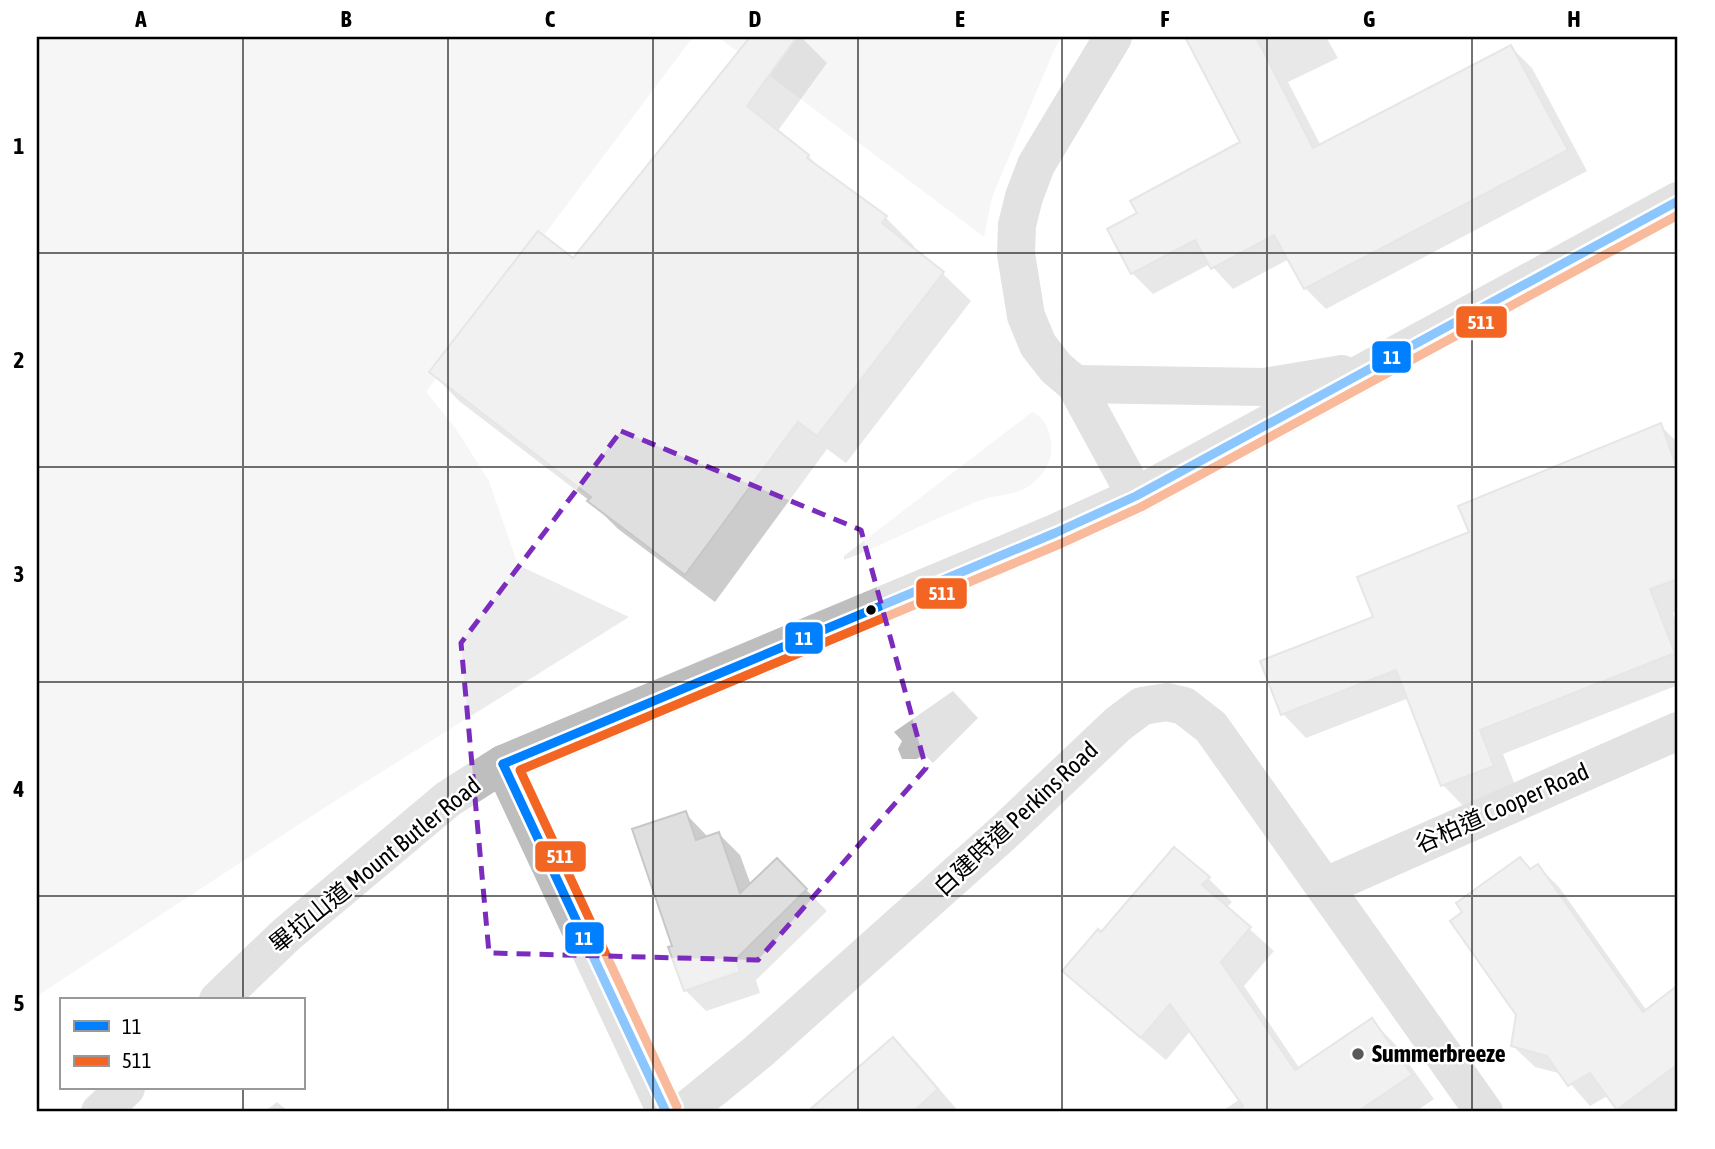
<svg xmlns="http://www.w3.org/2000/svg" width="1715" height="1149" font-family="'Asap Condensed','Noto Sans TC',sans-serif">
  <rect width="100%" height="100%" fill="#fff"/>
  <!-- green -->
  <g fill="#ececec">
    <path d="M37,37H693L426,392L456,429L489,481L518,565L629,617L324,808L37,996Z"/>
    <path d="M718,37H1062L1055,48L992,197L984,237Z"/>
    <path d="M1032,412C1043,416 1048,426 1050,437C1055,455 1047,472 1032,484C1019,494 1007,494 992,497C982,499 971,504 962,508C922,524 884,545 844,560V556Z"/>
  </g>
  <!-- water -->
  <path fill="#bfbfbf" d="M953,691L978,718L933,763L924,754L917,759H902L898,749L902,741L894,732Z"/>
  <!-- shadow -->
  <g fill="#0003">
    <path d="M752,37H801L827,63L777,132L808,156L825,173L885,217L914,246L911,249L942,273L971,301L846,463L827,449L715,602L618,529L590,501L459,401L431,372L574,260Z"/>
    <path d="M1187,37H1326L1338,58L1288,82L1321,146L1511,47L1532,68L1587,171L1326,309L1305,288L1289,259L1233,289L1210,264L1153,294L1132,273L1139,214L1243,142Z"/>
    <path d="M1660,425L1678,443V611L1673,613L1678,627V685L1503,754L1517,790L1466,809L1443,785L1409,698L1306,738L1283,714L1375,618L1471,533Z"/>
    <path d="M685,813L708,837L719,834L740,855L751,885L777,860L827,911L756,980L760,993L706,1011L685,990L674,947Z"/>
    <path d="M1538,866L1559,887L1647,1011L1678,988V1112H1621L1609,1095L1590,1106L1562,1074L1535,1067L1513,1046L1531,870Z"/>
    <path d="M1208,878L1232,902L1226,908L1274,951L1244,986L1300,1069L1371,1020L1395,1044L1434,1099L1415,1112H1221L1240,1099L1191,1030L1166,1060L1088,994L1065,971L1101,934Z"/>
    <path d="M893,1039L918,1064L959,1112H810Z"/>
    <path d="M277,1102L289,1112H264Z"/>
  </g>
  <!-- building -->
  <g fill="#dfdfdf" stroke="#c7c7c7" stroke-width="2">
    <path d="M750,37H797L747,106L809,155L807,158L887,216L882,223L944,272L817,436L798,422L685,575L587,501L591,497L429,372L538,231L573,258Z"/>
    <path d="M1185,37H1256L1313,148L1511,45L1568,150L1304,289L1274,235L1211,269L1195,240L1131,274L1107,229L1137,213L1130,201L1240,142Z"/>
    <path d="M1661,423L1678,471V579L1650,589L1675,653L1480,730L1494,766L1441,786L1396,670L1281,715L1260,661L1373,617L1357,577L1469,532L1458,506Z"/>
    <path d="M686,811L696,840L719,832L740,893L777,858L807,889L736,959L740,972L684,991L668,947L672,946L632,829Z"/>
    <path d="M1174,847L1210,877L1202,885L1251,927L1221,962L1295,1070L1372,1018L1412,1075L1357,1112H1233L1243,1106L1170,1004L1141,1038L1062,971L1098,929L1101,932Z"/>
    <path d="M1520,857L1530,869L1538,864L1643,1012L1678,985V1064L1617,1110L1590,1073L1568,1086L1547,1056L1511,1046L1516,1015L1450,921L1462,912L1456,903Z"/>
    <path d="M893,1037L938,1089L913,1112H807Z"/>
  </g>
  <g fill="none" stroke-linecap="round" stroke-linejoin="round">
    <!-- minor -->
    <g stroke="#bebebe" stroke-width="38">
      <path d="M1113,37L1036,165L1024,197L1017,225L1016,254L1026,316L1038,345L1056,368L1075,384L1136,496"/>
      <path d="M1075,384L1264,387L1342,374"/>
      <path d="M503,764L666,1112"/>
      <path d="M1326,886L1678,731"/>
      <path d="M218,1000L287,934L448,799L503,764L1055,533L1136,496L1678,201"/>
      <path d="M100,1112L126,1088"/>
      <path d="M684,1112L759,1051L1002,834L1118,724L1142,706L1167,702L1184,706L1211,727L1484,1112"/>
    </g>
    <!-- bus-1 casing -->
    <g stroke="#fff" stroke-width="14">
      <g id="bus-1">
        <path d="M503,764L1055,533L1136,496L1678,201"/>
        <path d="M503,764L666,1112"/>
      </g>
    </g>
    <!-- bus-2 casing -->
    <g stroke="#fff" stroke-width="14">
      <path id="bus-2" d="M677,1107L520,770L1060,544L1141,507L1678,215"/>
    </g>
    <!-- bus-1 -->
    <use href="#bus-1" stroke="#0080ff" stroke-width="9"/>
    <!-- bus-2 -->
    <use href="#bus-2" stroke="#f26522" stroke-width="9"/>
  </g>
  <!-- marked area -->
  <path d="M0 0H1715V1149H0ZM621,431L861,530L926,768L758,960L489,953L461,643Z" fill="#fff" fill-opacity=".55" fill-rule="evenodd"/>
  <path fill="none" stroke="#7b2cbf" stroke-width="5" stroke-dasharray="14 9" stroke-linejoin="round" d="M621,431L861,530L926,768L758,960L489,953L461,643Z"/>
  <!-- grid -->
  <path fill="none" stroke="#000" stroke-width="2" stroke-opacity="0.55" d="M243,37V1000M448,37V1112M653,37V1112M858,37V1112M1062,37V1112M1267,37V1112M1472,37V1112M37,253H1678M37,467H1678M37,682H1678M37,896H1678M243,1088V1112"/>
  <!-- markers -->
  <circle fill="#000" stroke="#fff" stroke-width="2.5" cx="871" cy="610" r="6"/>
  <circle fill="#595959" stroke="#fff" stroke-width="2.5" cx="1358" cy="1054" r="7"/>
  <g text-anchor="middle" stroke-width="5" stroke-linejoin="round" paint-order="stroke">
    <!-- street labels -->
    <g font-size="24" fill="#000" stroke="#fff">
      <text transform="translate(1502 808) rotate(-24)" y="8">谷柏道 Cooper Road</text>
      <text transform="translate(1016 819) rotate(-43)" y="8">白建時道 Perkins Road</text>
      <text transform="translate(375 865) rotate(-39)" y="8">畢拉山道 Mount Butler Road</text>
    </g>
    <!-- poi labels -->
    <g font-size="24" font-weight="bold" fill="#000" stroke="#fff" text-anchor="start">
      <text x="1372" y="1062">Summerbreeze</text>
    </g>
  </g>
  <g stroke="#fff" stroke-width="2.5">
    <rect x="1455" y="305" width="53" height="34" rx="7" fill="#f26522"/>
    <rect x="1371" y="340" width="41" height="34" rx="7" fill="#0080ff"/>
    <rect x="915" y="577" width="53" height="33" rx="7" fill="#f26522"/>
    <rect x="784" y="621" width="40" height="34" rx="7" fill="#0080ff"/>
    <rect x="534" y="840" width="53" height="33" rx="7" fill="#f26522"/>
    <rect x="564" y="921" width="41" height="34" rx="7" fill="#0080ff"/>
  </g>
  <g font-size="19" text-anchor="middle" font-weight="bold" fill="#fff">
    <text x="1481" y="329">511</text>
    <text x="1392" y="364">11</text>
    <text x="942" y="600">511</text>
    <text x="804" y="645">11</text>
    <text x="560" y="863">511</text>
    <text x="584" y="945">11</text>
  </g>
  <!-- border -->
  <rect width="1715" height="1149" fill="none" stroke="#ffffff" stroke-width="77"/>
  <!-- legend -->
  <rect x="60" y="998" width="245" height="91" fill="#ffffff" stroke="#999999" stroke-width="2"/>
  <rect x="74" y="1021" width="35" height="10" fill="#0080ff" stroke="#999999" stroke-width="2"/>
  <text x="122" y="1034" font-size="21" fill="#000000">11</text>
  <rect x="74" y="1056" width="35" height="10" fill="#f26522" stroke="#999999" stroke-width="2"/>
  <text x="122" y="1068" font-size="21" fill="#000000">511</text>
  <rect x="38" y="38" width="1638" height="1072" fill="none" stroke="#000" stroke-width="2.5"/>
  <g font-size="23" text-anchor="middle" font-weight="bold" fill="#000">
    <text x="141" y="27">A</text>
    <text x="346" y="27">B</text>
    <text x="550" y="27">C</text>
    <text x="755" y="27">D</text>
    <text x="960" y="27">E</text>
    <text x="1165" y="27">F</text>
    <text x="1369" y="27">G</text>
    <text x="1574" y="27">H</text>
    <text x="19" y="154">1</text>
    <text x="19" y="368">2</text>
    <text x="19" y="582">3</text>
    <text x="19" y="797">4</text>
    <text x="19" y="1011">5</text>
  </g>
</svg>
